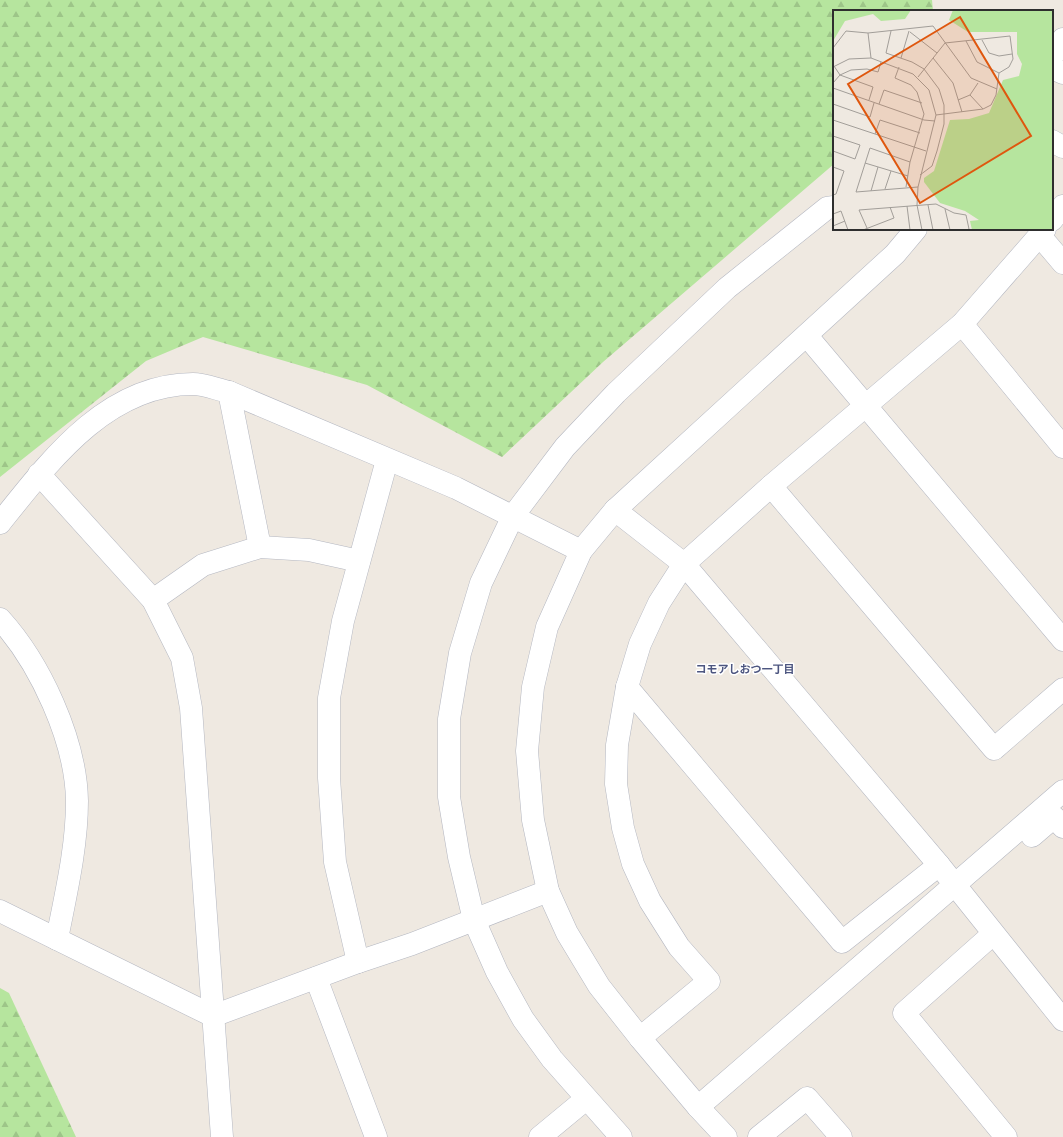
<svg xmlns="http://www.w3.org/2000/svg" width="1063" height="1137" font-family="Overpass,'Noto Sans JP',sans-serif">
  <defs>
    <pattern id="forest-firs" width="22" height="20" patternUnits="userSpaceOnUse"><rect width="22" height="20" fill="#b6e59e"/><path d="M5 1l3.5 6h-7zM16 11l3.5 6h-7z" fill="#9dc588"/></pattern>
  </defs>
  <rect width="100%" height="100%" fill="#efe9e1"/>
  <!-- forest -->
  <g fill="url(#forest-firs)">
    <path d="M0,0H932L933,11H834V164L603,362L502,457L367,385L203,337L146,361L0,477Z"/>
    <path d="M0,988L9,993L76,1137H0Z"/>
  </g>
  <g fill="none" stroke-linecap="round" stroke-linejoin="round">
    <!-- minor casing -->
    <g stroke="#b4b7c1" stroke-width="23">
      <g id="minor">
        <path d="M1052,57L1063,39"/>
        <path d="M1052,68L1063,73"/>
        <path d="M1052,141L1063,147"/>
        <path d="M1052,220L1063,206"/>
        <path d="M1040,236L1063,263"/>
        <path d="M962,324L1063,447"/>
        <path d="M807,336L1063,640"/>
        <path d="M229,392L260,547"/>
        <path d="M39,474L153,600L182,658L191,708L222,1137"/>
        <path d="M771,486L994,749L1063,689"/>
        <path d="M615,510L684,564L939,865L1063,1020"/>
        <path d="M0,523C49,462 106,384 193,384C205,384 218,390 229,392L456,488L581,551"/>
        <path d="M153,600L203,565L260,547L309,550L359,561"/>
        <path d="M0,619C40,663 76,740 77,801C77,847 66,893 57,939"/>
        <path d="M627,687L842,942L939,865"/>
        <path d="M1032,836L1054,817L1063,827"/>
        <path d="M0,911L213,1016L358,962L412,944L548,891"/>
        <path d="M993,934L904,1013L1006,1137"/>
        <path d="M358,962L335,862L329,778V698L343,621L387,460"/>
        <path d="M316,978L376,1137"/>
        <path d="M640,1038L709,981L679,947L650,901L633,864L623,828L616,784L617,745L627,687L640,644L659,603L684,564L771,486L962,324L1045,229"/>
        <path d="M698,1107L1063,791"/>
        <path d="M540,1137L586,1099"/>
        <path d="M621,1137L552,1059L523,1019L497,972L474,920L459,857L449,797V719L460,653L481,583L513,516L565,447L616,393L727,288L827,208L834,207"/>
        <path d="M726,1137L698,1107L640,1038L599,986L567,933L548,891L533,820L527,751L533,687L547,627L581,551L615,510L895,254L916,229"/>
        <path d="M759,1137L807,1098L841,1137"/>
      </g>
    </g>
    <!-- minor -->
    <use href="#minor" stroke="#fff" stroke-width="22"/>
  </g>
  <g text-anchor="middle" stroke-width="3" stroke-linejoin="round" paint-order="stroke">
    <!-- neighbourhood labels -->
    <g font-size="11" font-weight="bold" fill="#4d5680" stroke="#fff">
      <text x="745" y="673">コモアしおつ一丁目</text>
    </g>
  </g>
  <!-- overview -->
  <g transform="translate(833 10)">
    <rect width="220" height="220" fill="#efe9e1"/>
    <path d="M0,0H78L72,9L48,11L40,4L12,11L0,31ZM120,0H220V220H139L137,211L146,210L132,201L107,193L91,172V168L101,161L117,110L136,109L156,103L170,70L186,66L189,54L184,44V22H135L116,10Z" fill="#b6e59e"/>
    <path fill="none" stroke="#a29e99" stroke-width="1" d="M58,21L53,43L79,52L91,59L106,79L111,95V114L104,141L99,156L87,165M77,22L104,43M35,23L38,48M149,30L156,43L166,46L179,44M133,31L144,52L166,63M0,38L13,21L35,23L100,16L138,68L164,79M68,48L76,21M100,48L120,73L129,102M1,56L7,65L40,77L36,90M0,57L16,49L38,48L80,64L96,80L103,105L85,177L84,195L89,220M66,57L62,68L78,75L84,82L91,104L77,152L73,177M85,67L112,33L177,26L180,49L176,57L166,63L163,85L158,95L150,99L103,105M0,73L7,65L18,60L34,59L45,62L48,52M0,78L91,110L102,111M137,85L150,99M125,90L137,85L145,73M0,94L37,107L41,93M46,94L51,80L89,93M0,110L93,141M42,124L47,110L87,123M0,126L27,135L22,149L0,141M77,152L37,138L23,182L85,177M32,153L75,166M0,157L11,161L3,184L0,185M52,179L58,161M38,181L45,157M95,195L100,220M74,196L77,220M112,199L117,220M0,204L8,201L15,220M0,216L12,211M34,218L26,200L103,194L121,203L133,205L136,219L134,220M30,220L61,208L57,197"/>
    <path fill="#df570e" fill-opacity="0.15" stroke="#df570e" stroke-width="2" d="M127,7L198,126L87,193L15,74Z"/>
    <rect width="220" height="220" fill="none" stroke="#2e2e2e" stroke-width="2"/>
  </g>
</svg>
